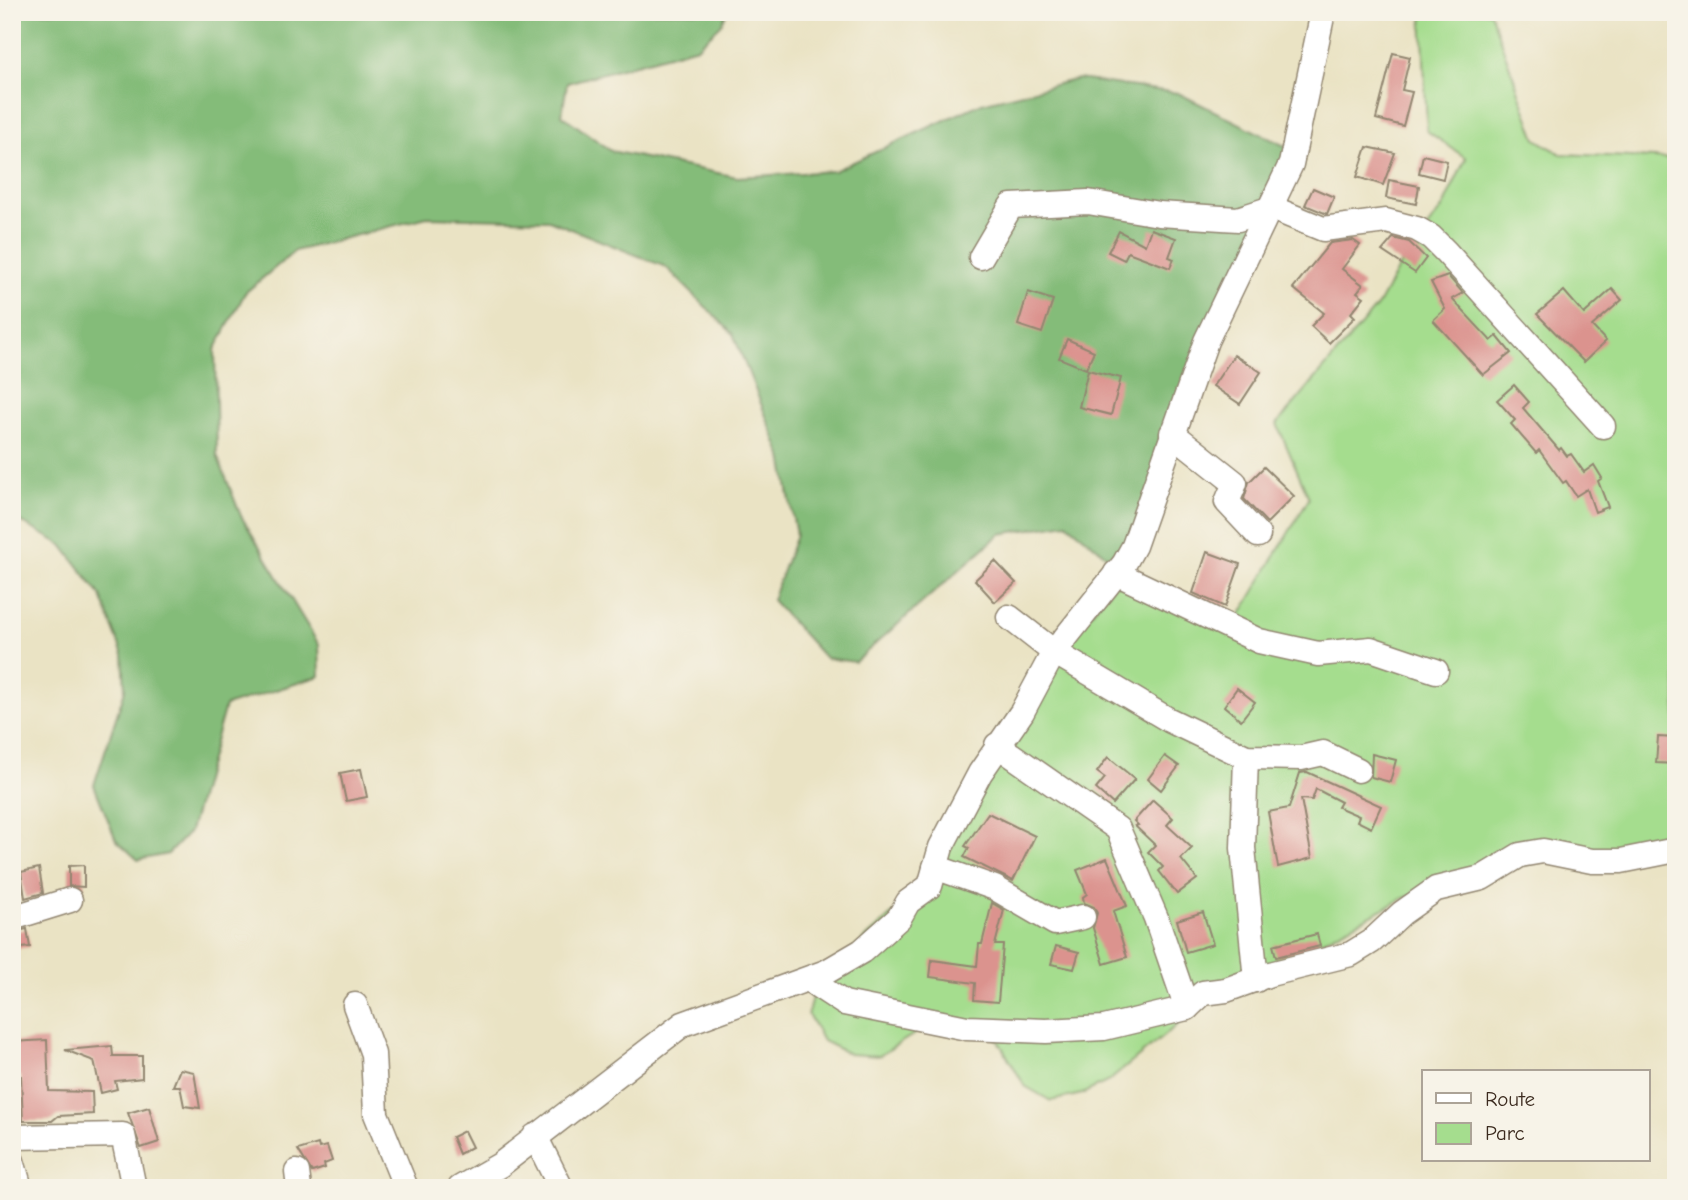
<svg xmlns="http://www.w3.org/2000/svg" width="1688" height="1200" font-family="'Comic Neue',sans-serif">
  <rect width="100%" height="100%" fill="#f7f3e8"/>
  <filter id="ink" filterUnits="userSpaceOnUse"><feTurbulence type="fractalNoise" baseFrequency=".0143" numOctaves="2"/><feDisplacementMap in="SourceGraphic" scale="14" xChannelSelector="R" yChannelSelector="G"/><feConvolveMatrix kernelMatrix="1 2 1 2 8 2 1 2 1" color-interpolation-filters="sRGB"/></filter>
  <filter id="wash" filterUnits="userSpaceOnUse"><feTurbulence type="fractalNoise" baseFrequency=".00686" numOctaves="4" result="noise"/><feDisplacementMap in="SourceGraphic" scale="28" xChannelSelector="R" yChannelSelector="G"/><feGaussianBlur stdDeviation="1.57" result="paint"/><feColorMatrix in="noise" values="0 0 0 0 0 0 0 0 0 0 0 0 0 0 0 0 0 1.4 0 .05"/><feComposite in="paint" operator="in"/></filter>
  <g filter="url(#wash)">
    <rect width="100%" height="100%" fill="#eae3c4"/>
    <!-- green -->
    <path fill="#a5dd8e" stroke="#708456" stroke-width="2" d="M1422,12H1490L1536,139L1561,154L1676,159V853L1561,855L1404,898L1205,1002L1109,1081L1082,1094L1051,1101L1025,1086L993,1032L935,1021L879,1056L849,1054L823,1041L808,1014L815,983L903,905L936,857L1013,710L1125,571L1235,624L1309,498L1277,424L1378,305L1406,254L1443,207L1466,158L1427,131Z"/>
    <!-- forest -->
    <path fill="#84bc79" stroke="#60734c" stroke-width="2" d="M12,12H727L721,25L697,47L567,83L562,115L611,151L737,177L834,171L982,103L1078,79L1178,93L1305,156L1216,330L1125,571L1067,523L1000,534L855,662L825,658L772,600L796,535L782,456L733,334L666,267L549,220L427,217L295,251L245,293L215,350L217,455L241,516L319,645L320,676L225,706L190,831L168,854L138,860L116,840L94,785L125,690L123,655L101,596L62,545L12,517Z"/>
    <g id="blocks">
      <!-- building -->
      <g fill="#db938e">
        <path d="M1393,53L1410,57L1402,90L1412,92L1403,126L1376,119Z"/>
        <path d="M1367,147L1395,153L1383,185L1357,177Z"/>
        <path d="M1423,155L1447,161L1443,179L1419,173Z"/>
        <path d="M1389,180L1419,186L1416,204L1386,198Z"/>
        <path d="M1313,188L1334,197L1327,214L1305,205Z"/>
        <path d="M1151,229L1176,238L1169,257L1174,259L1170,268L1128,252L1124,260L1108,252L1119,231L1145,245Z"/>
        <path d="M1393,238L1409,242L1426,258L1415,273L1382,251Z"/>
        <path d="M1353,240L1360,245L1342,269L1363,285L1357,292L1364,297L1351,313L1355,317L1329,343L1311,326L1324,313L1293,288L1330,243Z"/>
        <path d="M1448,276L1463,293L1452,299L1491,341L1497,336L1511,353L1483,375L1433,320L1445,309L1431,282Z"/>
        <path d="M1612,289L1622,300L1592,326L1606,341L1584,362L1537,314L1564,291L1584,314Z"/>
        <path d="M1028,292L1053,300L1042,333L1018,325Z"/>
        <path d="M1067,339L1094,351L1086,369L1059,358Z"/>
        <path d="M1234,355L1261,372L1240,404L1213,386Z"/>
        <path d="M1088,370L1121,378L1111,415L1079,407Z"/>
        <path d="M1514,385L1529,402L1523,408L1559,450L1561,448L1567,456L1571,454L1584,472L1594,465L1602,478L1598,481L1608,507L1595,512L1587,489L1576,496L1566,481L1563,483L1539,450L1536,453L1511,424L1515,420L1497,400Z"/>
        <path d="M1264,467L1294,496L1267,523L1244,499L1249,482Z"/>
        <path d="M1207,552L1240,564L1225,607L1193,593Z"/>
        <path d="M995,561L1016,583L995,602L975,580Z"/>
        <path d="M1237,688L1255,702L1241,720L1224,706Z"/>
        <path d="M1658,737L1676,738V764L1656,763Z"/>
        <path d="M1372,754L1396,760L1390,782L1371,777Z"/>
        <path d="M1165,756L1179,766L1161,790L1148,779Z"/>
        <path d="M1108,757L1135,779L1113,804L1096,789L1105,778L1097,772Z"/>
        <path d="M361,769L367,797L346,801L340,773Z"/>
        <path d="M1307,772L1381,806L1371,828L1357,821L1359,816L1338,807L1341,802L1316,789L1312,800L1301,799L1312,858L1278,867L1268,812L1289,808L1300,773Z"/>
        <path d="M1153,800L1173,818L1167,825L1192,848L1181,859L1197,879L1177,894L1159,871L1163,867L1148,852L1155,845L1135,826L1138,825L1134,821Z"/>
        <path d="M988,813L1035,836L1013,881L964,857L969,848L965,846Z"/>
        <path d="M1107,858L1127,906L1113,911L1127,957L1104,964L1093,928L1097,913L1094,907L1084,903L1083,897L1087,894L1077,870Z"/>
        <path d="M84,865V887L69,886V866Z"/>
        <path d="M39,868L43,893L25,898L21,872Z"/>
        <path d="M992,903L1004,910L995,945H1003L998,1002L974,1000L975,983L930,977L932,960L977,966L979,944H982Z"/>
        <path d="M1203,912L1213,944L1186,952L1177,920Z"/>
        <path d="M27,929L30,947L12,949V932Z"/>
        <path d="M1317,934L1320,946L1276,957L1273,945Z"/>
        <path d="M1056,946L1079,952L1074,969L1051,964Z"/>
        <path d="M47,1040L49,1091L92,1092L93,1114L58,1116L52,1121H23L21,1076H12V1042Z"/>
        <path d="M112,1046L113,1056H142V1078L115,1081L117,1089L101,1093L94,1061L65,1050Z"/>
        <path d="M180,1069L194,1072L200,1108L184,1106L180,1086H173Z"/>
        <path d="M149,1107L159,1142L141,1148L128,1113Z"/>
        <path d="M464,1131L472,1147L459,1154L452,1137Z"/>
        <path d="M318,1144L319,1148L327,1146L332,1161L324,1164L325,1168L312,1172L298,1150Z"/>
      </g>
    </g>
  </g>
  <g filter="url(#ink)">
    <use href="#blocks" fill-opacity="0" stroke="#928671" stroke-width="2"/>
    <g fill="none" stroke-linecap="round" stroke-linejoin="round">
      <!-- minor casing -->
      <g stroke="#928671" stroke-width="27">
        <g id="minor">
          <path d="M981,257L1011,206L1088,202L1159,214L1238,219L1272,208L1323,229L1386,221L1417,229L1431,237L1446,252L1603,426"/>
          <path d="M1172,433L1235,483L1227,502L1258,535"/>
          <path d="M1116,573L1259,641L1318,654L1371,649L1436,671"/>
          <path d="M1009,617L1054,652L1169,720L1246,757L1301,758L1323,753L1358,770"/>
          <path d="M997,745L1118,829L1156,918L1187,1008"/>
          <path d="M1246,757L1243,848L1256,980"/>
          <path d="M935,867L995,888L1055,923L1083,917"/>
          <path d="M12,918L70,900"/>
          <path d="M809,980L844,1003L967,1028L1046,1031L1104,1028L1187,1008L1203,993L1226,990L1270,974L1351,954L1372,941L1402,913L1436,889L1482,878L1520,855L1543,851L1592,861H1621L1676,850"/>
          <path d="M355,1005L373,1054L376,1114L406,1188"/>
          <path d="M535,1136L561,1188"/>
          <path d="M12,1137L123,1135L134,1188"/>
          <path d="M12,1161L20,1188"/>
          <path d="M297,1172L299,1188"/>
          <path d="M460,1188L500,1165L683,1024L826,972L862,951L899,918L908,902L930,886L941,847L980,773L1022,712L1054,652L1124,564L1134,546L1206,341L1291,164L1323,12"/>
        </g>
      </g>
      <!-- minor -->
      <use href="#minor" stroke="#fff" stroke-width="24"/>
    </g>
  </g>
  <!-- margin -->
  <rect width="1688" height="1200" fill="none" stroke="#f7f3e8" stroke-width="42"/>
  <!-- legend -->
  <rect x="1422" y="1070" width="228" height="91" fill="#f7f3e8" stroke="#aca397" stroke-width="2"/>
  <rect x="1436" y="1093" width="35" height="10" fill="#ffffff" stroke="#aca397" stroke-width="2"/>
  <text x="1485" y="1106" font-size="21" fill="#3b2a1e">Route</text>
  <rect x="1436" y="1123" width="35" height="21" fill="#a5dd8e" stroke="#aca397" stroke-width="2"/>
  <text x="1485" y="1140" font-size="21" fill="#3b2a1e">Parc</text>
</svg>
